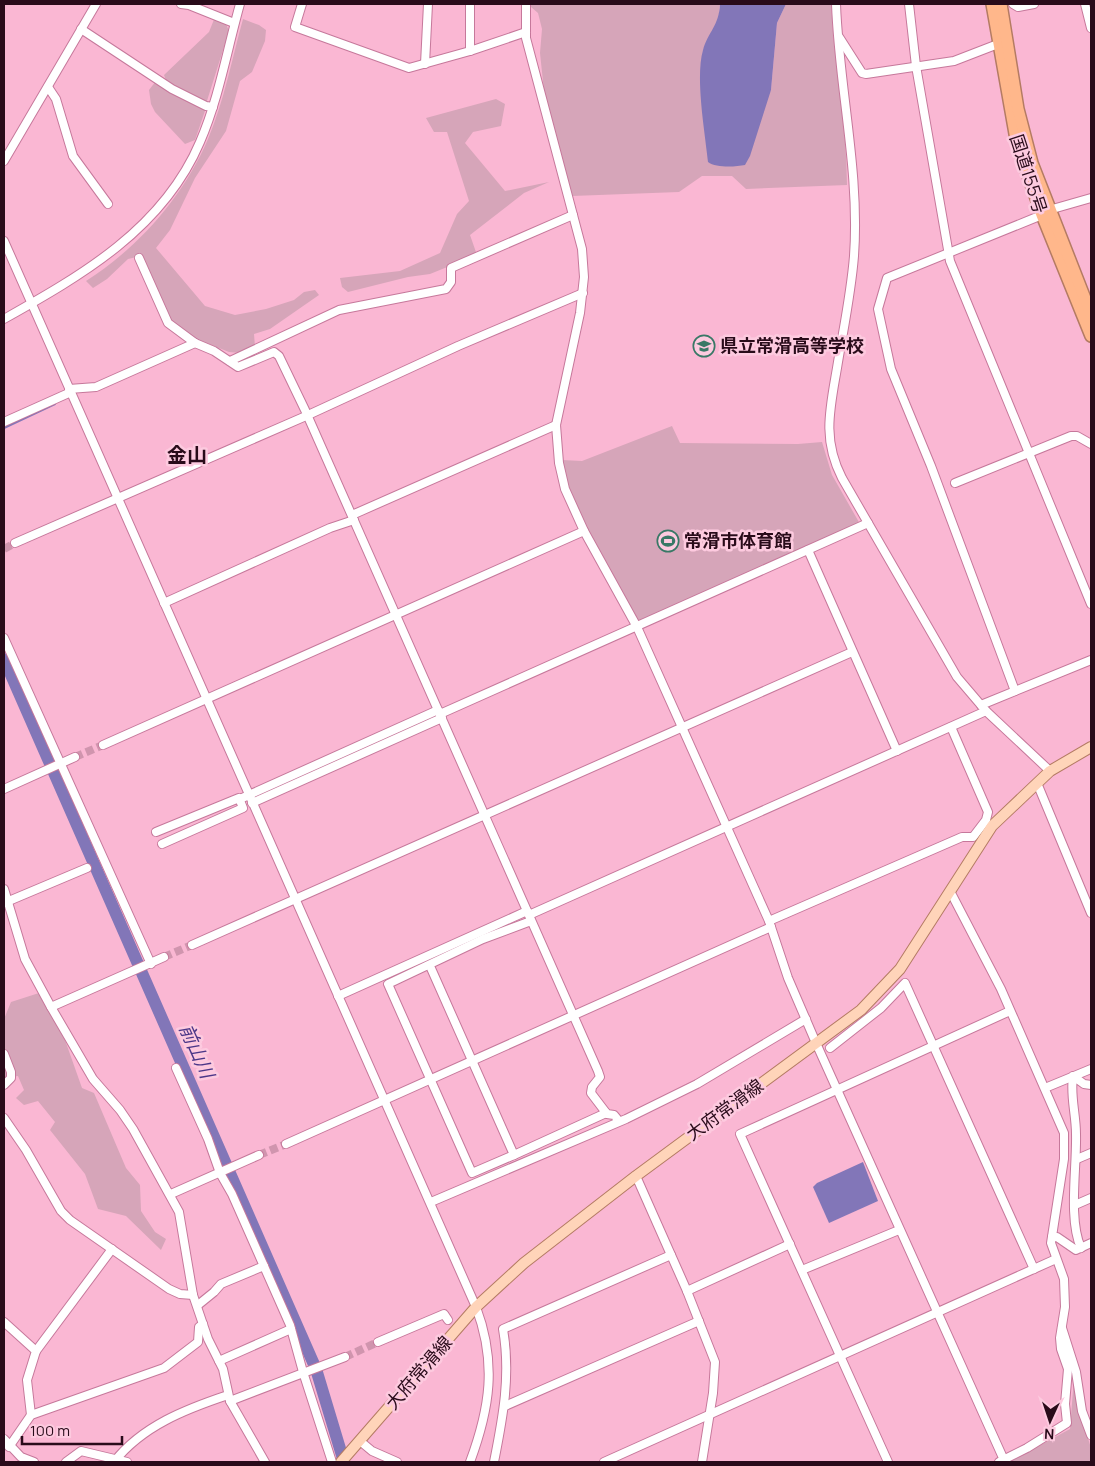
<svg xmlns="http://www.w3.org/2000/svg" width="1095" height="1466" font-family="Manrope,'Noto Sans JP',sans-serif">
  <rect width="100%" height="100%" fill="#fab7d3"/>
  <!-- green -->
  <g fill="#d6a5b9">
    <path d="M531,4H720L718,23L703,50L701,83L768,95L771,90L777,23L786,4H831C834,64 847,124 847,185L746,189L732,176H702L679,192L572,196L544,91L540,53L542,29L538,13L531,7Z"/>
    <path d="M215,17L226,24L229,31L206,104L167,83L164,75L209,32Z"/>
    <path d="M243,19L259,25L266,30L265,41L252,72L240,81L226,131L195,178L170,230L156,248L205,306L235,315L266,309L294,300L304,292L315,290L319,295L270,329L254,334L255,347L240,353L229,352L189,336L171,323L141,256L128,259L107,279L93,288L86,281C139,247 183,197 208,139C224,101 232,59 243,19Z"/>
    <path d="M156,81L206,108L195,140L185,144L155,112L151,104L149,90Z"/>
    <path d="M496,99L505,104L501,126L473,132L465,143L505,191L549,182L524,193L470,235L477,255L430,274L408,277L348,292L342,287L340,278L400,271L440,253L457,214L469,201L447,132H434L426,118Z"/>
    <path d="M672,426L680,443L798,444L822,442L832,475L860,524L639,623L573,503L566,485L562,460L582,461Z"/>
    <path d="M39,993L65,1040L82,1088L94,1093L126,1168L140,1185L141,1211L155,1232L166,1239L161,1250L126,1216L98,1209L85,1174L50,1130L55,1122L38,1101L24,1105L16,1098L24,1090L18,1076L4,1078V1019L11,1002Z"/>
    <path d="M1074,1377L1078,1406L1091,1448V1462H1009L1070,1429Z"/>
  </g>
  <!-- water -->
  <g fill="#8276b8">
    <path d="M720,4H786L777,23L771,90L750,156L745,165C735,167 716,168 708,162C705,132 695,78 703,50C708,32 719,26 720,4Z"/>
    <path d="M863,1162L878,1201L829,1223L813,1187L817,1183Z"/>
  </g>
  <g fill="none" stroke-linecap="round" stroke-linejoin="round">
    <!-- stream -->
    <path stroke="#8276b8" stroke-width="2" d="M4,428L55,404"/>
    <!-- river -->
    <path stroke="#8276b8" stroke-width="12" d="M4,659L316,1369L344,1462"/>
    <!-- minor-tunnel -->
    <g stroke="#d095ae" stroke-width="8" stroke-dasharray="8 4" stroke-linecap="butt">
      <path d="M4,549L15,543"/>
      <path d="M75,757L103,745"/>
      <path d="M164,957L192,945"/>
      <path d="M259,1155L286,1144"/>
      <path d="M345,1357L378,1342"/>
    </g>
    <!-- minor casing -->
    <g stroke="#c6789b" stroke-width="10">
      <g id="minor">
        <path d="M181,4L189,5L234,23"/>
        <path d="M302,4L295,27L409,68L470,51L526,32"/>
        <path d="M526,4V38L582,249L584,277L580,313L556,425L559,463L565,489L584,531L637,627L769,921L788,978L816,1043L1004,1460"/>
        <path d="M836,4C839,88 860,171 854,256C851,294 843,331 837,368C830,409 822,439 842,478L957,677L986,711L1050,771"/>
        <path d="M909,4L916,66L950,261L1091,604"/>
        <path d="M1013,4L1018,7L1034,4"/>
        <path d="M1085,4L1091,28"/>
        <path d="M81,29L172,89L206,106L213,107"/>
        <path d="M839,37L862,73L866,74L954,61L998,44"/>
        <path d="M470,51V4"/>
        <path d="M425,64L428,4"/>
        <path d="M48,87L56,99L73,156L108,204"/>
        <path d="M4,161L96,4"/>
        <path d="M1049,210L1091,198"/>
        <path d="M4,241L476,1307C497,1363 490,1408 470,1462"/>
        <path d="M139,258L168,323L195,343L214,351L238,367L274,352L279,356L305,410L598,1071L600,1077L592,1087L591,1093L607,1114L614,1115L619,1121"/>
        <path d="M4,319C82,275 163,229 200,142C219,98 227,50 240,4"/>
        <path d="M230,361L339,310L446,289L451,282V268L573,215"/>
        <path d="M69,389L96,387L195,343"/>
        <path d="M4,422L71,392"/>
        <path d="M955,483L1071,436H1077L1091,444"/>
        <path d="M352,515L556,425"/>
        <path d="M15,543L306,416L458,346L583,293"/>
        <path d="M808,550L897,751"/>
        <path d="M164,603L330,528L354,520"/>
        <path d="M4,638L151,964"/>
        <path d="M1015,691L931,466L891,369L878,309L887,278L1042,215"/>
        <path d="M981,705L1091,660"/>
        <path d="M440,714L868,523"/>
        <path d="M103,745L584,531"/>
        <path d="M1037,783L1091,913"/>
        <path d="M4,789L75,757"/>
        <path d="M240,799L438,710"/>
        <path d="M252,803L442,718"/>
        <path d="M156,832L239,798L243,808L162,844"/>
        <path d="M4,889L25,959L51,1007L93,1079L120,1110L133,1129L179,1212L193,1295L208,1339L223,1369L230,1401L265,1462"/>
        <path d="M950,891L1001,989L1064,1133V1159L1051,1243L1064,1279L1065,1307L1060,1338L1061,1349L1068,1369L1065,1404L1067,1423L1027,1448L999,1462"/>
        <path d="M4,903L87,868"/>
        <path d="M529,915L986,711"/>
        <path d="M769,921L962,837H973L986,820L988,812L951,727"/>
        <path d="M192,945L852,652"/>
        <path d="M430,966L514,1155L472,1173L388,984L483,939L531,921"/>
        <path d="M338,996L527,911"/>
        <path d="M51,1007L164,957"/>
        <path d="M830,1048L881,1008L905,983L1034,1269"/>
        <path d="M4,1054L11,1072V1078L4,1085"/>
        <path d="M176,1068L208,1139L220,1173L232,1194L290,1325L303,1372L332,1462"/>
        <path d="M1045,1088L1091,1069"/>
        <path d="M4,1118L26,1150L61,1211L70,1220L169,1289L180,1294L193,1295"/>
        <path d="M286,1144L771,927"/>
        <path d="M514,1155L606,1113"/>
        <path d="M1077,1159L1091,1153"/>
        <path d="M636,1176L687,1291L715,1362L713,1393L702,1462"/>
        <path d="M171,1194L259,1155"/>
        <path d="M431,1202L626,1119L697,1084L806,1019"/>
        <path d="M1075,1205L1091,1198"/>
        <path d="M1052,1237H1057L1076,1250L1091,1243"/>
        <path d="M1081,1248C1068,1219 1077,1167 1076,1134C1076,1114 1070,1096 1073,1076L1084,1084L1091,1085"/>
        <path d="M802,1270L899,1230"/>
        <path d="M687,1291L790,1244"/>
        <path d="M198,1305L214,1292L221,1284L264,1266"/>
        <path d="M4,1322L36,1351L27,1380L31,1415"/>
        <path d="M1062,1328L1076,1372L1082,1411L1091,1435"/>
        <path d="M378,1342L444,1314L448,1320"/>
        <path d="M36,1351L112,1249"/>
        <path d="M219,1361L291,1329"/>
        <path d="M230,1401L345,1357"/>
        <path d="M505,1406L699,1321"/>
        <path d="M4,1439L21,1457L34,1462"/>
        <path d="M360,1441L372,1451L397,1462"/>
        <path d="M9,1447L31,1415L164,1368L198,1342L199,1327L203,1324"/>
        <path d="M66,1462L81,1451L127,1462"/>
        <path d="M114,1462C142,1426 186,1409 228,1395"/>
        <path d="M494,1462C503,1417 511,1375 503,1329L671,1255"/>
        <path d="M604,1462L1056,1259"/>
        <path d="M888,1462L740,1134L1010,1011"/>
      </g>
    </g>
    <!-- major casing -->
    <g stroke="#b47b63" stroke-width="12">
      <path id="major" d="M341,1462L476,1307L524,1263L636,1176L861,1010L900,969L992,826L1050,771L1091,747"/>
    </g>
    <!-- highway casing -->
    <g stroke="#b47b63" stroke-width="14">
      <g id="highway">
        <path d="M992,4L1017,145L1042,215L1091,336"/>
        <path d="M1001,4L1018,109L1032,163L1091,314"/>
      </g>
    </g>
    <!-- minor -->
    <use href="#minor" stroke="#fff" stroke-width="8"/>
    <!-- major -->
    <use href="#major" stroke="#ffd4b9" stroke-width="10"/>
    <!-- highway -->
    <use href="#highway" stroke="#ffb78b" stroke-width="11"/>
  </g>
  <!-- icons -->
  <defs>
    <g id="school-ring" transform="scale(1.125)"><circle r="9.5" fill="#fdcadf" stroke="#397866" stroke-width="1.5"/><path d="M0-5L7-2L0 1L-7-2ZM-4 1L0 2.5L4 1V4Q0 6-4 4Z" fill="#397866"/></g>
    <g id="stadium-ring" transform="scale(1.125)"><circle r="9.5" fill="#fdcadf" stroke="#397866" stroke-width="1.5"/><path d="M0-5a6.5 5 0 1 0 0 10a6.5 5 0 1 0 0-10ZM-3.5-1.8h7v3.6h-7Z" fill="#397866"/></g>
  </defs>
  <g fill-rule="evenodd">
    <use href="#school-ring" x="704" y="346"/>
    <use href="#stadium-ring" x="668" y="541"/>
  </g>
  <g text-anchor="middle" stroke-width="5" stroke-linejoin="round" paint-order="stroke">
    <!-- street labels -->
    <g font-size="18" fill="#290b1a" stroke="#fdcadf">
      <text transform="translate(1028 174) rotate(72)" y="6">国道155号</text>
      <text transform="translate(725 1110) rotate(-36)" y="6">大府常滑線</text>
      <text transform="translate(419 1373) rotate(-49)" y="6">大府常滑線</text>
    </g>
    <!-- poi labels -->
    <g font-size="18" font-weight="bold" fill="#290b1a" stroke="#fdcadf" text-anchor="start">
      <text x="720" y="352">県立常滑高等学校</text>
      <text x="684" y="547">常滑市体育館</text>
    </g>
    <!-- water labels -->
    <g font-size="19" font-style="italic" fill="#4c3788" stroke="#fdcadf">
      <text transform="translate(197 1051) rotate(66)" y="7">前山川</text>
    </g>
    <!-- quarter labels -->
    <g font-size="20" font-weight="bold" fill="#290b1a" stroke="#fdcadf">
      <text x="187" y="462">金山</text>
    </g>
  </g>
  <!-- border -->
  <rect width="1095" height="1466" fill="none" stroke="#290b1a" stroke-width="10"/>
  <!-- north arrow -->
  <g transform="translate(1050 1421) rotate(183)" stroke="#fdcadf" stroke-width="4" paint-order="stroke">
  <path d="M0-4L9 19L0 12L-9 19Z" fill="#290b1a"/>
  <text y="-8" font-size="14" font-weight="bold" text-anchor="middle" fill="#290b1a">N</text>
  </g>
  <!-- scale -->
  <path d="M22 1436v8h100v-8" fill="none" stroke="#290b1a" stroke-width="2.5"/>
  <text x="30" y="1436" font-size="15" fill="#290b1a" stroke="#fdcadf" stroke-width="4" paint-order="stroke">100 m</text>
</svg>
